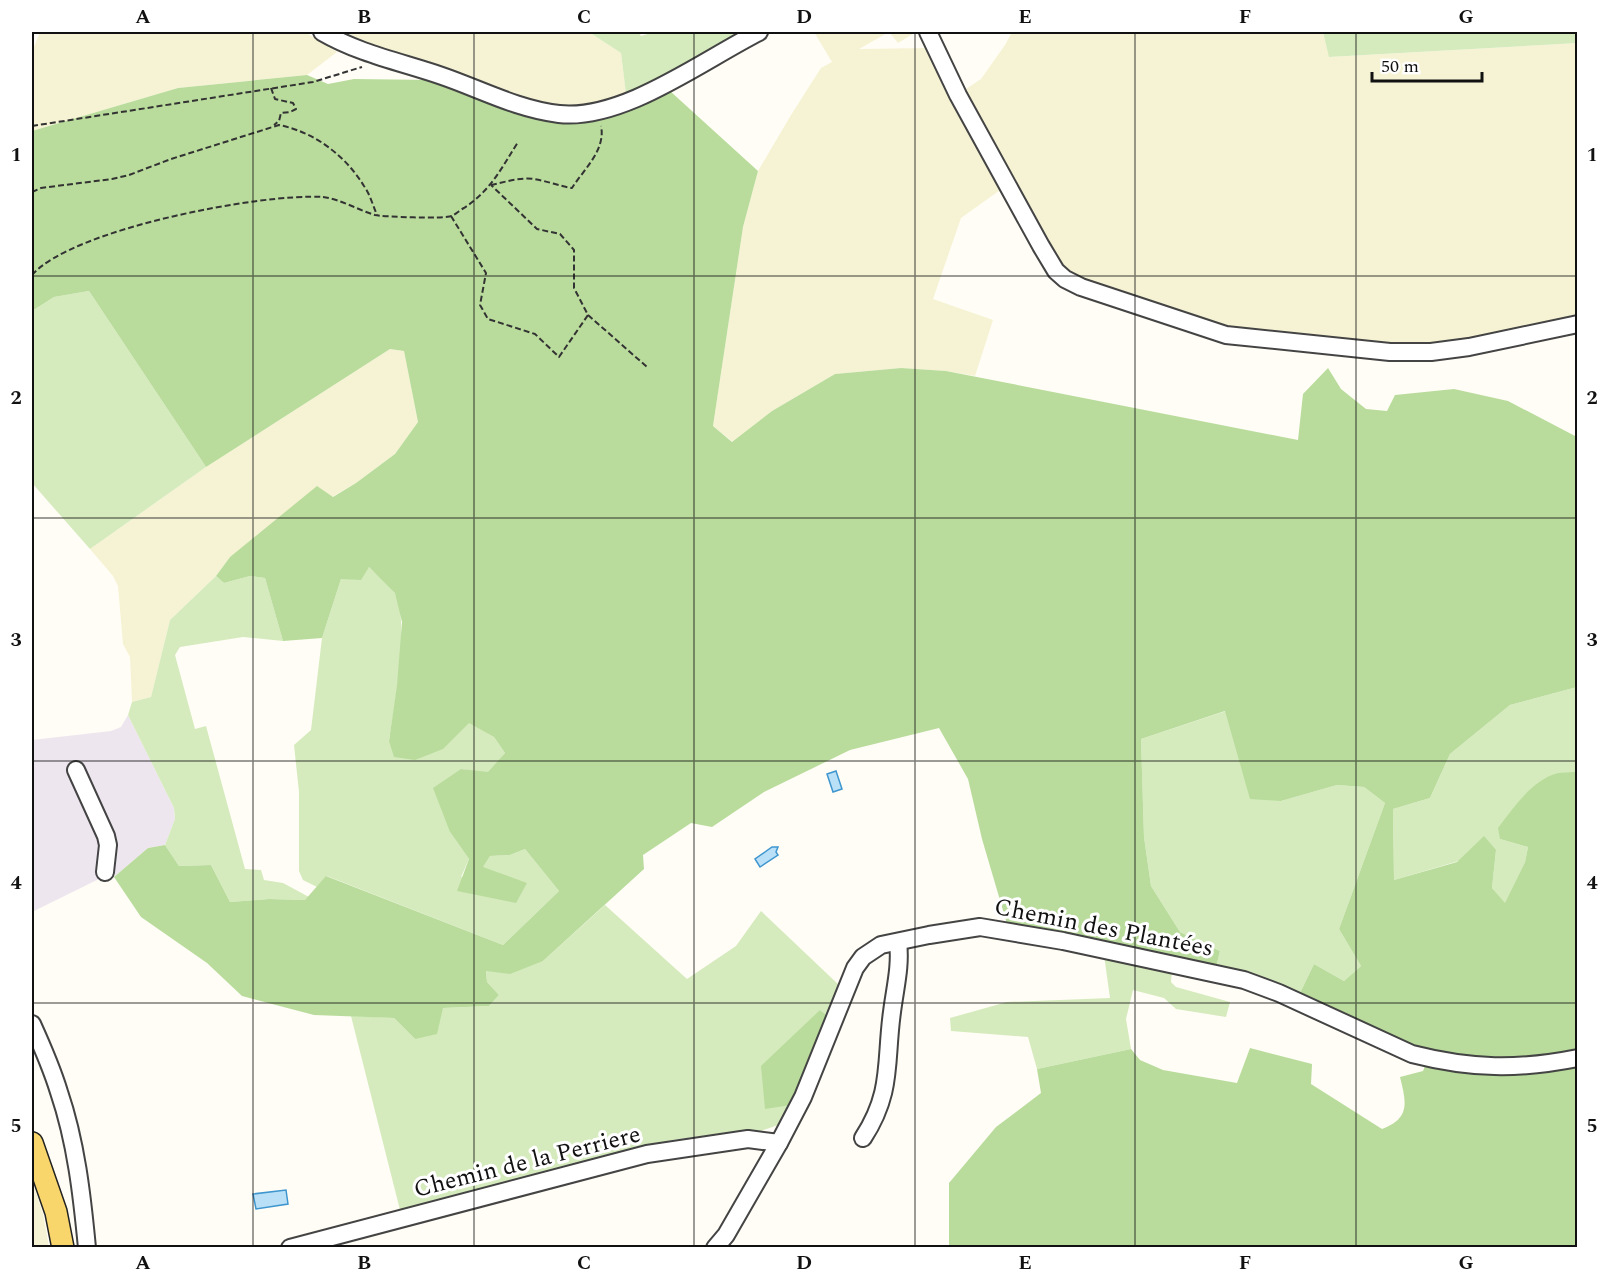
<svg xmlns="http://www.w3.org/2000/svg" width="1609" height="1279" font-family="Spectral,serif">
  <rect width="100%" height="100%" fill="#fffdf5"/>
  <!-- industrial -->
  <path fill="#eee6ef" d="M128,715L174,808L175,819L165,845L148,848L114,877L101,878L32,912V740L111,731L121,727Z"/>
  <!-- farmland -->
  <g fill="#f6f3d4">
    <path d="M40,32H305L337,52L307,75L178,88L32,131V52Z"/>
    <path d="M344,32H589L621,53L626,94L580,106L548,104L517,97L381,49Z"/>
    <path d="M814,32H889L859,49L928,48L1003,188L961,218L933,299L993,320L975,376L946,371L901,368L835,374L772,411L733,442L713,426L743,227L758,171L791,115L821,68L832,62Z"/>
    <path d="M889,32H916L898,43Z"/>
    <path d="M1012,32H1323L1330,57L1577,43V318L1431,347L1242,332L1093,286L1066,271L1053,251L963,91L981,79L1005,45Z"/>
    <path d="M390,349L404,351L418,422L395,454L356,483L230,557L216,576L170,620L151,697L132,702L130,657L123,644L118,586L113,576L90,549L206,467Z"/>
    <path d="M32,1180L43,1214L49,1247H32Z"/>
  </g>
  <!-- green -->
  <g fill="#d5ebbd">
    <path d="M589,32H639L641,36L654,32H748L653,85L626,94L621,53Z"/>
    <path d="M1323,32H1577L1578,43L1329,57Z"/>
    <path d="M89,291L206,467L90,549L32,483V311L54,297Z"/>
    <path d="M369,567C376,574 389,583 395,593C410,619 394,709 389,741L442,749L469,722L494,737L505,753L488,773L461,769L450,832L469,859L461,877L482,868L490,856L510,855L525,849L559,891L503,945L327,876L317,887L303,880L299,871V792L294,745L311,730L322,638L341,579Z"/>
    <path d="M216,576L224,583L250,576L265,578L283,641L243,637L180,647L175,655L195,729L206,726L245,869L261,870L264,880L283,883L309,897L305,900L269,899L230,902L211,865L179,866L165,845L175,819L174,808L128,715L132,702L151,697L170,620Z"/>
    <path d="M1577,687V772L1558,773L1500,839L1528,847L1525,862L1505,904L1492,888L1496,850L1394,880L1393,809L1430,798L1450,754L1510,705Z"/>
    <path d="M1226,711L1281,801L1337,785L1364,787L1385,803L1339,929L1361,966L1344,981L1314,964L1300,993L1272,983L1216,968L1220,951L1180,932L1151,886L1144,837L1141,739Z"/>
    <path d="M605,905L687,979L736,946L761,911L840,986L828,1016L820,1010L791,1105L781,1124L755,1133L741,1131L672,1140L400,1210L351,1016L394,1018L415,1039L443,1008L489,1006L499,995L487,982L486,970L543,961Z"/>
    <path d="M1104,955L1172,971L1171,982L1176,987L1230,1002L1226,1017L1176,1009L1164,998L1133,990L1126,1019L1131,1049L1037,1069L1028,1037L951,1031L950,1018L1007,1002L1110,998Z"/>
  </g>
  <!-- forest -->
  <g fill="#b9dc9c">
    <path d="M307,75L328,84L354,79L433,80L529,113L647,101L670,91L758,171L743,227L713,426L732,442L772,411L835,374L901,368L946,371L1298,440L1303,394L1328,368L1341,389L1366,409L1387,411L1395,395L1454,389L1508,401L1577,437V687L1510,705L1450,754L1430,798L1393,809L1394,880L1457,862L1484,836L1496,850L1492,888L1505,903L1525,862L1528,847L1500,839L1498,828C1513,808 1533,779 1558,773C1564,772 1571,772 1577,772V1247H949V1183L996,1127L1041,1093L1037,1069L1131,1049L1140,1060L1163,1070L1237,1083L1250,1048L1312,1064L1311,1084L1382,1129C1411,1118 1406,1102 1400,1077L1423,1071L1430,1054L1358,1023L1300,993L1314,964L1344,981L1361,966L1339,929L1385,803L1364,787L1337,785L1281,801L1250,799L1225,711L1141,739L1144,837L1151,886L1180,932L1220,951L1216,968L1007,924L982,839L968,779L939,728L850,750L764,792L712,827L691,823L643,855L644,869L543,961L510,974L486,971L487,982L499,995L489,1006L443,1008L437,1034L415,1039L394,1018L314,1015L242,996L207,963L141,917L114,877L148,848L165,845L179,866L211,865L230,902L269,899L305,900L326,876L503,945L559,891L525,849L510,855L490,856L483,867L527,883L516,903L457,891L469,859L450,832L433,788L461,769L488,772L505,753L494,737L469,723L443,749L415,760L394,757L389,741L397,685L402,622L395,593L369,567L361,580L341,579L322,638L283,641L265,578L250,576L224,583L216,576L230,557L317,486L333,497L356,483L395,454L418,422L404,351L390,349L206,467L89,291L54,297L32,311V131L178,88Z"/>
    <path d="M820,1010L828,1016L791,1105L765,1109L761,1066Z"/>
  </g>
  <!-- water -->
  <g fill="#b9e0f7" stroke="#3f96cf" stroke-width="1.5">
    <path d="M836,771L842,789L833,792L827,774Z"/>
    <path d="M772,847H778L776,852L778,855L760,867L755,859Z"/>
    <path d="M286,1190L288,1204L256,1209L253,1194Z"/>
  </g>
  <g fill="none" stroke-linecap="round" stroke-linejoin="round">
    <!-- minor casing -->
    <g stroke="#444" stroke-width="20">
      <g id="minor">
        <path d="M322,32C360,54 401,62 442,76C480,89 517,109 559,114C623,121 703,60 759,32"/>
        <path d="M928,32L958,95L1041,246L1056,271L1065,279L1081,287L1226,335L1390,352H1431L1469,347L1578,324"/>
        <path d="M76,770L106,836L108,845L105,872"/>
        <path d="M32,1024C42,1046 52,1069 59,1092C76,1142 82,1195 87,1248"/>
        <path d="M863,1138C893,1092 885,1062 892,1012C895,988 901,966 898,942"/>
        <path d="M290,1248L647,1154L748,1139L779,1143"/>
        <path d="M715,1248L726,1235L779,1143L803,1097L855,968L863,957L881,945L929,935L980,927L1063,941L1244,980L1279,993L1412,1054C1471,1069 1518,1070 1578,1058"/>
      </g>
    </g>
    <!-- major casing -->
    <g stroke="#222" stroke-width="24">
      <path id="major" d="M32,1143L56,1212L63,1248"/>
    </g>
    <!-- path -->
    <g stroke="#333" stroke-width="2" stroke-dasharray="6 3" stroke-linecap="butt">
      <path d="M271,88L275,99L293,103L296,109L290,112L281,113L279,121L274,125"/>
      <path d="M32,126L313,82L362,67"/>
      <path d="M491,185C505,182 520,177 534,179C547,181 559,186 572,188C584,169 606,150 601,126"/>
      <path d="M32,192L41,188L112,179L129,175L171,159L279,125C314,132 345,155 364,186C370,194 373,206 377,215"/>
      <path d="M451,216L486,273L480,305L488,319L535,334L559,357L588,315L574,288V250L560,234L537,229L491,185"/>
      <path d="M32,275C72,229 261,193 323,197C340,199 358,210 375,215C385,217 443,219 452,216C456,214 460,210 464,208C491,190 501,169 518,142"/>
      <path d="M588,315L647,367"/>
    </g>
    <!-- minor -->
    <use href="#minor" stroke="#fff" stroke-width="16"/>
    <!-- major -->
    <use href="#major" stroke="#f9d66b" stroke-width="21"/>
  </g>
  <!-- grid -->
  <path fill="none" stroke="#111" stroke-width="1.5" stroke-opacity="0.55" d="M253,32V1248M474,32V1248M694,32V1248M915,32V1248M1135,32V1248M1356,32V1248M32,276H1578M32,518H1578M32,761H1578M32,1003H1578"/>
  <g text-anchor="middle" stroke-width="6" stroke-linejoin="round" paint-order="stroke">
    <!-- street labels -->
    <g font-size="24" fill="#111" stroke="#fff">
      <text transform="translate(1104 927) rotate(11)" y="8">Chemin des Plantées</text>
      <text transform="translate(527 1161) rotate(-14)" y="8">Chemin de la Perriere</text>
    </g>
  </g>
  <!-- border -->
  <rect width="1609" height="1279" fill="none" stroke="#ffffff" stroke-width="66"/>
  <!-- scale -->
  <path d="M1372 72v9h110v-9" fill="none" stroke="#111111" stroke-width="3"/>
  <text x="1381" y="72" font-size="18" fill="#111111" stroke="#ffffff" stroke-width="4.5" paint-order="stroke">50 m</text>
  <rect x="33" y="33" width="1543" height="1213" fill="none" stroke="#111" stroke-width="2"/>
  <g font-size="20" text-anchor="middle" font-weight="bold" fill="#111">
    <text x="143" y="23">A</text>
    <text x="364" y="23">B</text>
    <text x="584" y="23">C</text>
    <text x="804" y="23">D</text>
    <text x="1025" y="23">E</text>
    <text x="1245" y="23">F</text>
    <text x="1466" y="23">G</text>
    <text x="16" y="161">1</text>
    <text x="1592" y="161">1</text>
    <text x="16" y="404">2</text>
    <text x="1592" y="404">2</text>
    <text x="16" y="646">3</text>
    <text x="1592" y="646">3</text>
    <text x="16" y="889">4</text>
    <text x="1592" y="889">4</text>
    <text x="16" y="1132">5</text>
    <text x="1592" y="1132">5</text>
    <text x="143" y="1269">A</text>
    <text x="364" y="1269">B</text>
    <text x="584" y="1269">C</text>
    <text x="804" y="1269">D</text>
    <text x="1025" y="1269">E</text>
    <text x="1245" y="1269">F</text>
    <text x="1466" y="1269">G</text>
  </g>
</svg>
